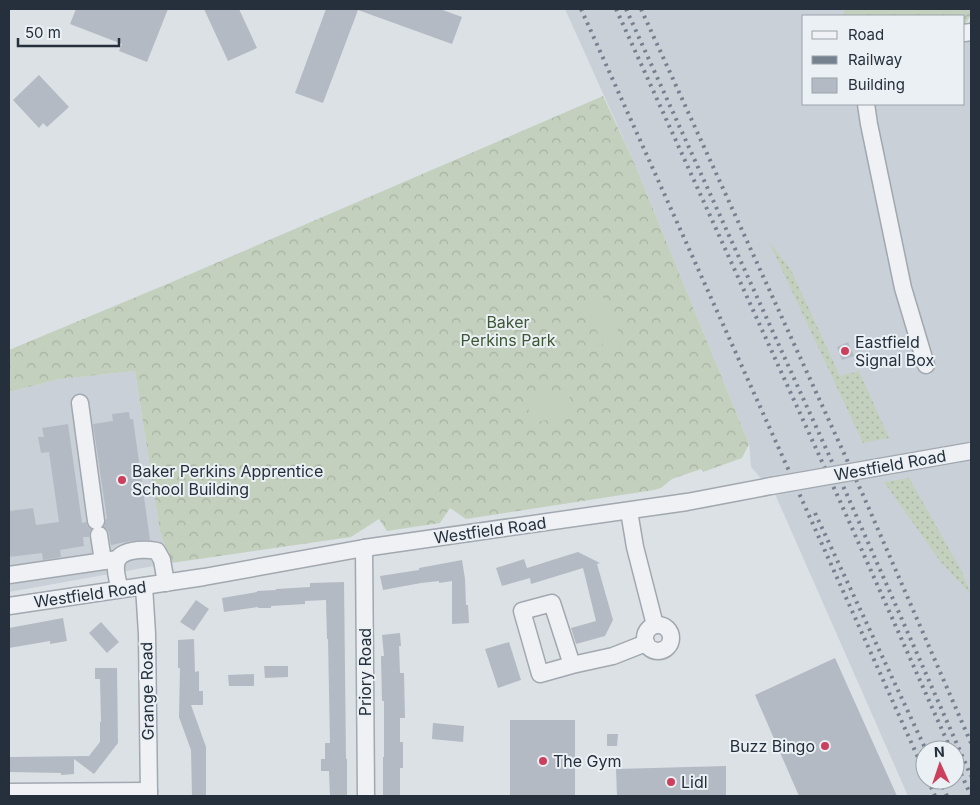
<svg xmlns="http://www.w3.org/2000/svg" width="980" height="805" font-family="Inter,sans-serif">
  <defs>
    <pattern id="grass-dots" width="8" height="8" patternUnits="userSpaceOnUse" patternTransform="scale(1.25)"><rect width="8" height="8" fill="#c3d0bd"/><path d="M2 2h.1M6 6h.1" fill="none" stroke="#a7b3a3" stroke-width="1.8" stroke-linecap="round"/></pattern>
    <pattern id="forest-crowns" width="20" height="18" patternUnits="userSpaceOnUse" patternTransform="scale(1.25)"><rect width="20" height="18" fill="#c3d0bd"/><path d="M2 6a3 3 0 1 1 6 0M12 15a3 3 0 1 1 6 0" fill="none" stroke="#a7b3a3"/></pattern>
  </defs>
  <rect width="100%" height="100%" fill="#dce1e6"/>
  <!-- built -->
  <g fill="#cad0d8" fill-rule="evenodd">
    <path d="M565,9H843L844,16H804V104H964V24H965L971,31V796H908L775,494L751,467L749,444L633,160ZM925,750H955V780H925Z"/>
    <path d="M135,371L160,532L171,563L9,592V392L60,379Z"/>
  </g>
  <!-- grass -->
  <g fill="url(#grass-dots)">
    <path d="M768,240L791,270L840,376L859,371L889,438L863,443Z"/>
    <path d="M909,478L961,570L971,595L940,561L884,482Z"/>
  </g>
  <!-- forest -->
  <g fill="url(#forest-crowns)">
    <path d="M843,9H971V15L965,24H964V16H844Z"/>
    <path d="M603,96L633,160L749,444L742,458L703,472L701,469L672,479L661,488L654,490L466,519L450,508L440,523L387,531L379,519L351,537L171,563L160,532L135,371L60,379L9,392V350L172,282Z"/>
  </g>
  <!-- garden -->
  <g fill="#c3d0bd">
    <path d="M603,297L625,346L607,354L585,305Z"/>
    <path d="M568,389L573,415L531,423L526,396Z"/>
  </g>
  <!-- building -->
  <g fill="#b4bac3">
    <path d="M76,9H168L147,62L119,51L122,44L70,24Z"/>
    <path d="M204,9H239L257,48L228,61Z"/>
    <path d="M326,9H440L462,17L452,44L358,10L323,103L295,93Z"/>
    <path d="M39,75L69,107L47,127L43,123L39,128L13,100Z"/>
    <path d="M848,342L854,356L842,360L837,347Z"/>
    <path d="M129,412L130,419H133L150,540L131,541L111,545L109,533L107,529L104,527L106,519H107L93,424L113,421L112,414Z"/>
    <path d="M68,424L82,523L86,522L88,527L91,529L89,537H83L84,546L60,550L61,557L43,560L42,553L9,557V511L33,508L36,525L59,522L49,452L41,453L38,437H44L42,428Z"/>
    <path d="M578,552L600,563L597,564L613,620L605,636L576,644L571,628L596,621L583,568L531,584L530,578L502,586L496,568L524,559L527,568Z"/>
    <path d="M462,560L465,579L466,605H468L469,623L452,624V581L439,583V581L421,583L383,590L380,576L419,570V568Z"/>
    <path d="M344,582L346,759H347V796H330L329,771H321V759H325V743H330L328,639H327L326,600L305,601V604L271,606V608H258V607L224,612L222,598L257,592V591L276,590V589L310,587V583Z"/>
    <path d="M196,600L209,609L194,631L180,622Z"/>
    <path d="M63,618L67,641L50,644V641L9,648V628Z"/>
    <path d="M101,622L119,642L107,653L89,633Z"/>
    <path d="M400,633L401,646H399L400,673H404L405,718H400V742H403V768H400V796H383V757H384V701H382L381,656H384L382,635Z"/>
    <path d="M194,639L195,672L199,671V691H203V705H191L206,747V796H192L191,750L179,717L180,668H178V640Z"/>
    <path d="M509,642L521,680L498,688L485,649Z"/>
    <path d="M835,658L897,796H799L755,695Z"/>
    <path d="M264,666H288V677L265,678Z"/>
    <path d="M95,668H117L118,743L94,774L74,759V774L61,775V773L9,772V757L89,756L100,742V722H101L100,679H95Z"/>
    <path d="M254,674V686H229L228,675Z"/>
    <rect x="510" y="720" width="65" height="76"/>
    <path d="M433,723L464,726L463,742L432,739Z"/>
    <path d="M607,734H618L617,746H607Z"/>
    <path d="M726,766V796H617L616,769Z"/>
  </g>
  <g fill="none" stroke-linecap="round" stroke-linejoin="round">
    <!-- minor casing -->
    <g stroke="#a2a8b0" stroke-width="19">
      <g id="minor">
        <path d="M964,33L971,32"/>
        <path d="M866,104L869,124L903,288L926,365"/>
        <path d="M80,403L96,521"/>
        <path d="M629,511L635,547L655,625"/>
        <path d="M99,535L103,561"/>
        <path d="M364,548L366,796"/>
        <path d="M9,575L118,559"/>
        <path d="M144,586L147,634L149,796"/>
        <path d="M120,589C118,582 115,573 116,565C117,548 145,549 157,551L162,560L166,583"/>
        <path d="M9,606L204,577L364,548L687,502L771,486"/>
        <circle cx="658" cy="638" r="13"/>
        <path d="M572,665L552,603L522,611L540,674L572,665L613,656L646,643"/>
        <path d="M9,792L149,791"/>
      </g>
    </g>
    <!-- minor -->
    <use href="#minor" stroke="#eff1f5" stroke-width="16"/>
    <!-- rail -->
    <g stroke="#768190" stroke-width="4" stroke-dasharray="2.5 5" stroke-linecap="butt">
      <path d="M581,9L925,773"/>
      <path d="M616,9L839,499L951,750"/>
      <path d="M626,9L848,497L971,776"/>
      <path d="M641,9L863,495L971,743"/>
      <path d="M815,513L926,750"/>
      <path d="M955,760L971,796"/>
      <path d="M928,780L935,796"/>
      <path d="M940,780L947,796"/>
    </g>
    <!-- minor-bridge casing -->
    <g stroke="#a2a8b0" stroke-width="19" stroke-linecap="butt">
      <path id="minor-bridge" d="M771,486L971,451"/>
    </g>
    <!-- minor-bridge -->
    <use href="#minor-bridge" stroke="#eff1f5" stroke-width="16"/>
  </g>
  <!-- markers -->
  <g fill="#cc405e" stroke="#ebf0f4" stroke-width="2">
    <circle cx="845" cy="351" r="5"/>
    <circle cx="122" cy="480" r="5"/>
    <circle cx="825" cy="746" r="5"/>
    <circle cx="543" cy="761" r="5"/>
    <circle cx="671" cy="782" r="5"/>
  </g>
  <g text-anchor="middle" stroke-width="4" stroke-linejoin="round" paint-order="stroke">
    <!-- park labels -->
    <g font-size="16" fill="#3d5834" stroke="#ebf0f4">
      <text x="508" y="328">Baker<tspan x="508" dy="18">Perkins Park</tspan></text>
    </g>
    <!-- poi labels -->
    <g font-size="16" fill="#26303c" stroke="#ebf0f4" text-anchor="start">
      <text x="855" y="348">Eastfield<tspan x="855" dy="18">Signal Box</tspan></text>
      <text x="132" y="477">Baker Perkins Apprentice<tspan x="132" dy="18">School Building</tspan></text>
      <text x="815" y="752" text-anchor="end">Buzz Bingo</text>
      <text x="553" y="767">The Gym</text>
      <text x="681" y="788">Lidl</text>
    </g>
    <!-- street labels -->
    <g font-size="16" fill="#26303c" stroke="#ebf0f4">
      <text transform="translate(890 465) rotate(-10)" y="6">Westfield Road</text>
      <text transform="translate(490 530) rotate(-8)" y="6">Westfield Road</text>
      <text transform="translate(90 594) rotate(-8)" y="6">Westfield Road</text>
      <text transform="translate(365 672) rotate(-90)" y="6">Priory Road</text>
      <text transform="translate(147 691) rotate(-91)" y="6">Grange Road</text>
    </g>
  </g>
  <!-- border -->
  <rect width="980" height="805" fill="none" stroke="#26303c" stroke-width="20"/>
  <!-- legend -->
  <rect x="802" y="15" width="162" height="90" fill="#ebf0f4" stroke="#9ca3aa"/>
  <rect x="812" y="31" width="25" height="8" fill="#eff1f5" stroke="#9ca3aa"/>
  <text x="848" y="40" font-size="15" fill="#26303c">Road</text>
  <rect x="812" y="56" width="25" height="8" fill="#768190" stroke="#9ca3aa"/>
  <text x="848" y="65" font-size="15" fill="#26303c">Railway</text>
  <rect x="812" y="78" width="25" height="15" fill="#b4bac3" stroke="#9ca3aa"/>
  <text x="848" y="90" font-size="15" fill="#26303c">Building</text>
  <!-- north arrow -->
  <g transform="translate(940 765) rotate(357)"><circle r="24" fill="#ebf0f4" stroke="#9ca3aa"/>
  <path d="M0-4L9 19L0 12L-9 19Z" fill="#cc405e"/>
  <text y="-8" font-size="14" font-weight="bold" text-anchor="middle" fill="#26303c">N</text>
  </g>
  <!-- scale -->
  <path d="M18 38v8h101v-8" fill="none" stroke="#26303c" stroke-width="2.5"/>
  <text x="25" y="38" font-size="15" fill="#26303c" stroke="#ebf0f4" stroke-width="4" paint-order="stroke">50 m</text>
</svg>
